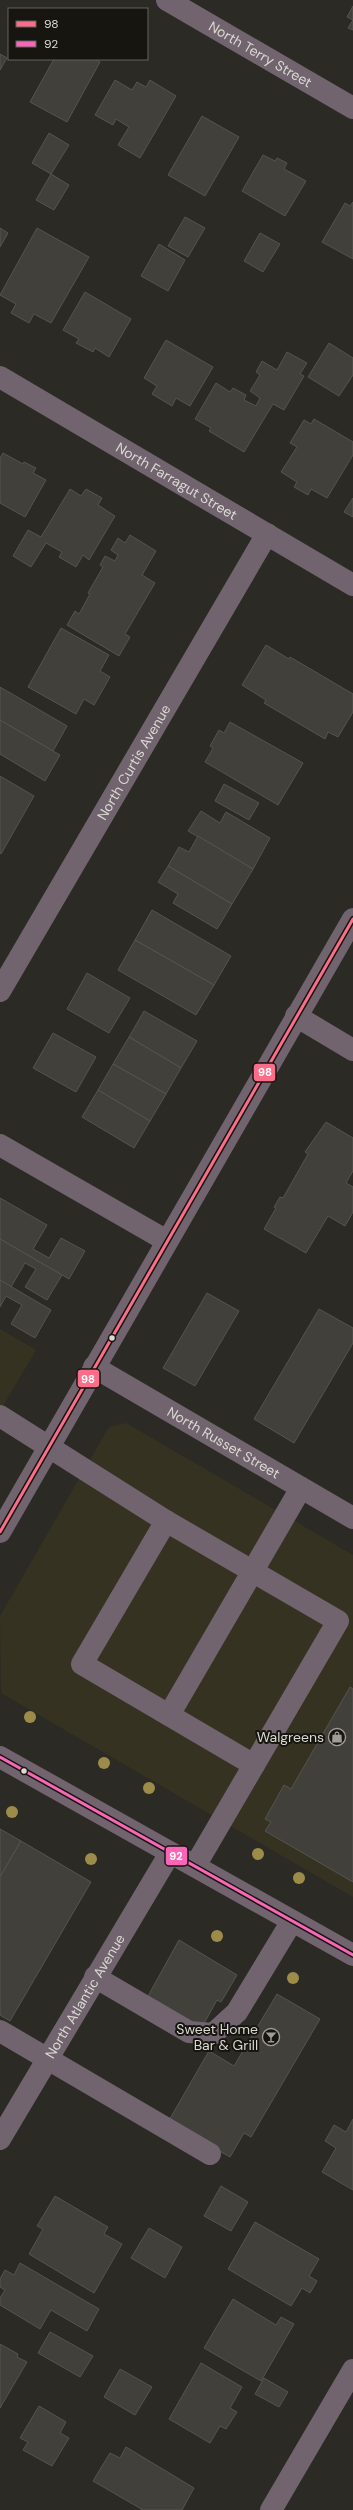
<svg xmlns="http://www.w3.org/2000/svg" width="353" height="2510" font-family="'DM Sans',sans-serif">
  <rect width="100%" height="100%" fill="#2c2a24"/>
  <!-- built -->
  <g fill="#363221">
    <path d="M0,1329L36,1350L0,1411Z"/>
    <path d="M126,1423L353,1555V1897L1,1693L0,1616L109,1427Z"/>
  </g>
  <!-- building -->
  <g fill="#41403b" stroke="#56544f">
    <path d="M353,6V30L348,28L353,20L347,17Z"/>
    <path d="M0,54L7,58L0,70Z"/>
    <path d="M54,59H95L100,62L67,122L30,102Z"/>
    <path d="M115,80L132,90L137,82L146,87L150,80L176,96L140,158L118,145L129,127L116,119L113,125L95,115Z"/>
    <path d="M202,116L239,137L205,196L168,175Z"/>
    <path d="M49,133L69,145L51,174L32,163Z"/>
    <path d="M263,155L275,161L277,158L287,163L284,169L306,181L285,216L242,191Z"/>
    <path d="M51,174L69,185L54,210L36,200Z"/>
    <path d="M353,202V259L322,242L345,203L350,206Z"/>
    <path d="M185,217L205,228L188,257L168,246Z"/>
    <path d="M0,228L8,233L0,247Z"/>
    <path d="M37,228L89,257L51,323L34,314L29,323L11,313L16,304L0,295Z"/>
    <path d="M260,233L280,244L263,272L244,261Z"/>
    <path d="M159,244L185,260L168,291L141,276Z"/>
    <path d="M85,292L131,319L109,357L95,348L93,352L76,343L79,339L63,330Z"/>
    <path d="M166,340L213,367L190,406L176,398L172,406L152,394L157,386L144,378Z"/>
    <path d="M329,343L353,358V375L339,396L308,377Z"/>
    <path d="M287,352L307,363L300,374L304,376L284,410L273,404L244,452L209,431L211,428L195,419L216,383L230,392L233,388L246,395L244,400L256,406L260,398L250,391L260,375L256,372L262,361L277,370Z"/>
    <path d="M314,419L353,442V455L327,498L311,489L308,495L294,487L297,482L281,472L297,447L290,443L304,420L311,424Z"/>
    <path d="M3,453L23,464L24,462L36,468L33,473L46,480L25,517L0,503V458Z"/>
    <path d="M70,489L81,496L86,489L102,498L98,505L115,516L89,560L83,555L76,567L59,557L62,552L46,543L31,567L13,556L28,530L41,537Z"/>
    <path d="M353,498V517L344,512Z"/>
    <path d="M130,535L156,551L142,575L155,583L125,634L130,637L119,656L67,625L75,611L79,614L90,594L88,593L103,567L100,565L105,556L115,561L118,555L111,550L118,538L125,543Z"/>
    <path d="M61,628L109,655L100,671L110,677L94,705L84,699L76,714L28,687Z"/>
    <path d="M266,645L289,659L290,657L353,694V712L338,737L328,732L325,739L264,703L266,700L242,685Z"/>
    <path d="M0,687L67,726L53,751L0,720Z"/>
    <path d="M0,720L60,755L45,781L0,754Z"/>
    <path d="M230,722L303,763L278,805L205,762L213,748L210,746L219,730L224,733Z"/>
    <path d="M0,776L34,796L1,854L0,853Z"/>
    <path d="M224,784L259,803L249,820L215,801Z"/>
    <path d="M201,811L220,823L226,812L270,838L253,869L188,831Z"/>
    <path d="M198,836L253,869L232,904L168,866L179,847L189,852Z"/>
    <path d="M168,866L232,904L217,929L173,903L178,894L158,882Z"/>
    <path d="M152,910L231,956L214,985L135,940Z"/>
    <path d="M135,940L214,985L196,1015L118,970Z"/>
    <path d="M87,973L130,998L109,1033L67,1009Z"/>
    <path d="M144,1011L197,1041L181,1068L129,1037Z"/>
    <path d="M53,1033L96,1057L76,1092L33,1068Z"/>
    <path d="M129,1037L181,1068L166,1094L113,1064Z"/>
    <path d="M113,1064L166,1094L150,1121L98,1090Z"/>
    <path d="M98,1090L150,1121L134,1148L82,1117Z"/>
    <path d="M326,1122L353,1138V1171L346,1183L353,1187V1212L345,1226L328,1216L306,1253L264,1229L276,1208L274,1207L280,1197L283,1198L308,1154L305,1152Z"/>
    <path d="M0,1198L47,1225L33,1249L49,1258L61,1238L85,1251L69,1279L0,1239Z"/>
    <path d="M0,1239L62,1275L47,1300L25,1287L36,1269L25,1263L11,1287L0,1280Z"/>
    <path d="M0,1280L51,1310L35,1338L11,1324L22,1305L6,1296L0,1307Z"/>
    <path d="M207,1293L239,1311L195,1386L163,1368Z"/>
    <path d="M319,1309L353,1328V1343L294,1443L254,1419Z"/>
    <path d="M350,1687L353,1689V1882L265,1831L271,1822L265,1819L284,1785L291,1789Z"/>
    <path d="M0,1829L21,1841L0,1877Z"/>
    <path d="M21,1841L91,1882L10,2021L0,2015V1877Z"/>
    <path d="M179,1940L237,1975L221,2002L217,2000L202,2027L148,1996Z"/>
    <path d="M277,1994L320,2019L251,2137L244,2133L230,2157L168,2122L209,2051L234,2066Z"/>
    <path d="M353,2119V2190L322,2172L336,2148L325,2141L334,2125L346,2132Z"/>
    <path d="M221,2186L248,2202L231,2231L204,2216Z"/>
    <path d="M55,2196L108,2227L104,2234L122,2244L94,2293L29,2254L43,2229L37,2226Z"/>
    <path d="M255,2222L319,2259L309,2276L317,2281L310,2293L302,2288L291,2306L228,2269Z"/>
    <path d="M149,2228L182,2247L165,2278L131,2258Z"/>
    <path d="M20,2263L99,2309L87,2331L51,2310L40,2329L0,2305V2298L5,2290L0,2287V2279L5,2270L14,2275Z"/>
    <path d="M233,2299L276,2325L281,2317L294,2324L261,2381L204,2348Z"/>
    <path d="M50,2332L93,2356L80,2377L38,2353Z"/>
    <path d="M0,2344L18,2354L17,2357L27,2362L0,2408Z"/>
    <path d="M201,2363L242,2387L230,2408L237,2412L226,2429L220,2426L210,2443L169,2419Z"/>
    <path d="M120,2369L152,2387L135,2415L104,2397Z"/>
    <path d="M264,2378L288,2392L279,2407L255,2394Z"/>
    <path d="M39,2406L66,2422L60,2433L69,2438L52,2466L23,2450L28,2442L20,2438Z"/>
    <path d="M126,2447L194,2488L182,2510H143L93,2481L110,2453L120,2458Z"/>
  </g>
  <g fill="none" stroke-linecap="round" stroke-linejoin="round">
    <!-- minor -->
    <g stroke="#71646f" stroke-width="22">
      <path id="s1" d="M167,0L353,108"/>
      <path id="s2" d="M0,377L353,585"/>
      <path id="s3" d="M0,991L267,534"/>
      <path d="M296,1016L353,1050"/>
      <path d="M0,1145L167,1241"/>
      <path id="s4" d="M94,1367L353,1518"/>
      <path d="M0,1416L166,1521L338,1621L195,1866"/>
      <path d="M166,1521L82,1664L254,1765"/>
      <path d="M0,1532L353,919"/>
      <path d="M169,1715L301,1488"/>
      <path d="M95,1977L189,2032L213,2034L237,2012L292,1921"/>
      <path d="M0,2031L210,2154"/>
      <path id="s5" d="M0,2139L170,1853"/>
      <path d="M271,2510L353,2370"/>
    </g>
    <!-- major -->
    <path stroke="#72646e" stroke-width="22" d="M0,1757L353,1955"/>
    <!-- bus-1 casing -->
    <g stroke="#161510" stroke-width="6">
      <path id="bus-1" d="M0,1532L353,919"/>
    </g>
    <!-- bus-2 casing -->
    <g stroke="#161510" stroke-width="6">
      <path id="bus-2" d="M0,1757L353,1955"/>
    </g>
    <!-- bus-1 -->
    <use href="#bus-1" stroke="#fb6d88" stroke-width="3"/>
    <!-- bus-2 -->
    <use href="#bus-2" stroke="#fa66b7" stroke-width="3"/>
  </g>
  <!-- trees -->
  <g fill="#9d8c49">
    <circle cx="30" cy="1717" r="6"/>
    <circle cx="104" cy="1763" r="6"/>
    <circle cx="149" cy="1788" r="6"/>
    <circle cx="12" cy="1812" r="6"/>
    <circle cx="258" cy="1854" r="6"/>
    <circle cx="91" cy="1859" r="6"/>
    <circle cx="299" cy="1878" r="6"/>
    <circle cx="217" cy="1936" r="6"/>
    <circle cx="293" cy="1978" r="6"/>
  </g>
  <!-- icons -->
  <defs>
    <g id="shop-ring" transform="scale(0.9)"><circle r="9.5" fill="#161510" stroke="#9e9c95" stroke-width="1.5"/><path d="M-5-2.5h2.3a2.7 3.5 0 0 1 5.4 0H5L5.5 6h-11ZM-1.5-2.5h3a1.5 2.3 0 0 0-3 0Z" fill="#9e9c95"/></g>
    <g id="bar-ring" transform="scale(0.9)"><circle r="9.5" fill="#161510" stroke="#9e9c95" stroke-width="1.5"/><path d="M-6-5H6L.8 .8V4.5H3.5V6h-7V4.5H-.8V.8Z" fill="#9e9c95"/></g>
  </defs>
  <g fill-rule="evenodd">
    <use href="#shop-ring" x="337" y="1737"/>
    <use href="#bar-ring" x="271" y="2037"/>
  </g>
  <!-- markers -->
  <g fill="#dbd9d2" stroke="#161510" stroke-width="1.5">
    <circle cx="112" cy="1338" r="3.5"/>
    <circle cx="24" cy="1771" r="3.5"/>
  </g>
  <g text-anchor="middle" stroke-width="4" stroke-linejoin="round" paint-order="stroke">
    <!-- street labels -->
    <g font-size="14" fill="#dbd9d2" stroke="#161510">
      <text dy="5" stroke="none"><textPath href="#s1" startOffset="108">North Terry Street</textPath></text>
      <text dy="5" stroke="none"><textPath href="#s2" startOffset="205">North Farragut Street</textPath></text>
      <text dy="5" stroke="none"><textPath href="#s3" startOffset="265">North Curtis Avenue</textPath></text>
      <text dy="5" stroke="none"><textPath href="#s4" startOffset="150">North Russet Street</textPath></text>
      <text dy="5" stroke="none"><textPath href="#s5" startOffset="166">North Atlantic Avenue</textPath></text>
    </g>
    <!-- poi labels -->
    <g font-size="14" fill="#dbd9d2" stroke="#161510" text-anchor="end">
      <text x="324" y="1742">Walgreens</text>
      <text x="258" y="2034">Sweet Home<tspan x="258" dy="16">Bar &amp; Grill</tspan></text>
    </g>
  </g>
  <g stroke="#161510" stroke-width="1.5">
    <rect x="253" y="1063" width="23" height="19" rx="4" fill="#fb6d88"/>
    <rect x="77" y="1369" width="23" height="19" rx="4" fill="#fb6d88"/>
    <rect x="165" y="1846" width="23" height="20" rx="4" fill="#fa66b7"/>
  </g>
  <g font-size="11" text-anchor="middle" font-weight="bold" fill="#fff">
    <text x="265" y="1076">98</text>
    <text x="88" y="1383">98</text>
    <text x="176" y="1860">92</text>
  </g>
  <!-- legend -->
  <rect x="8" y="8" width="140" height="52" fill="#161510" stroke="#65635e"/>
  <rect x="16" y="21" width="20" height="6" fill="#fb6d88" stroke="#65635e"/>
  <text x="44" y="28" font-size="12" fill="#dbd9d2">98</text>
  <rect x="16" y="41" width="20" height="6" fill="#fa66b7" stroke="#65635e"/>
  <text x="44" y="48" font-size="12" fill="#dbd9d2">92</text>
</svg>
